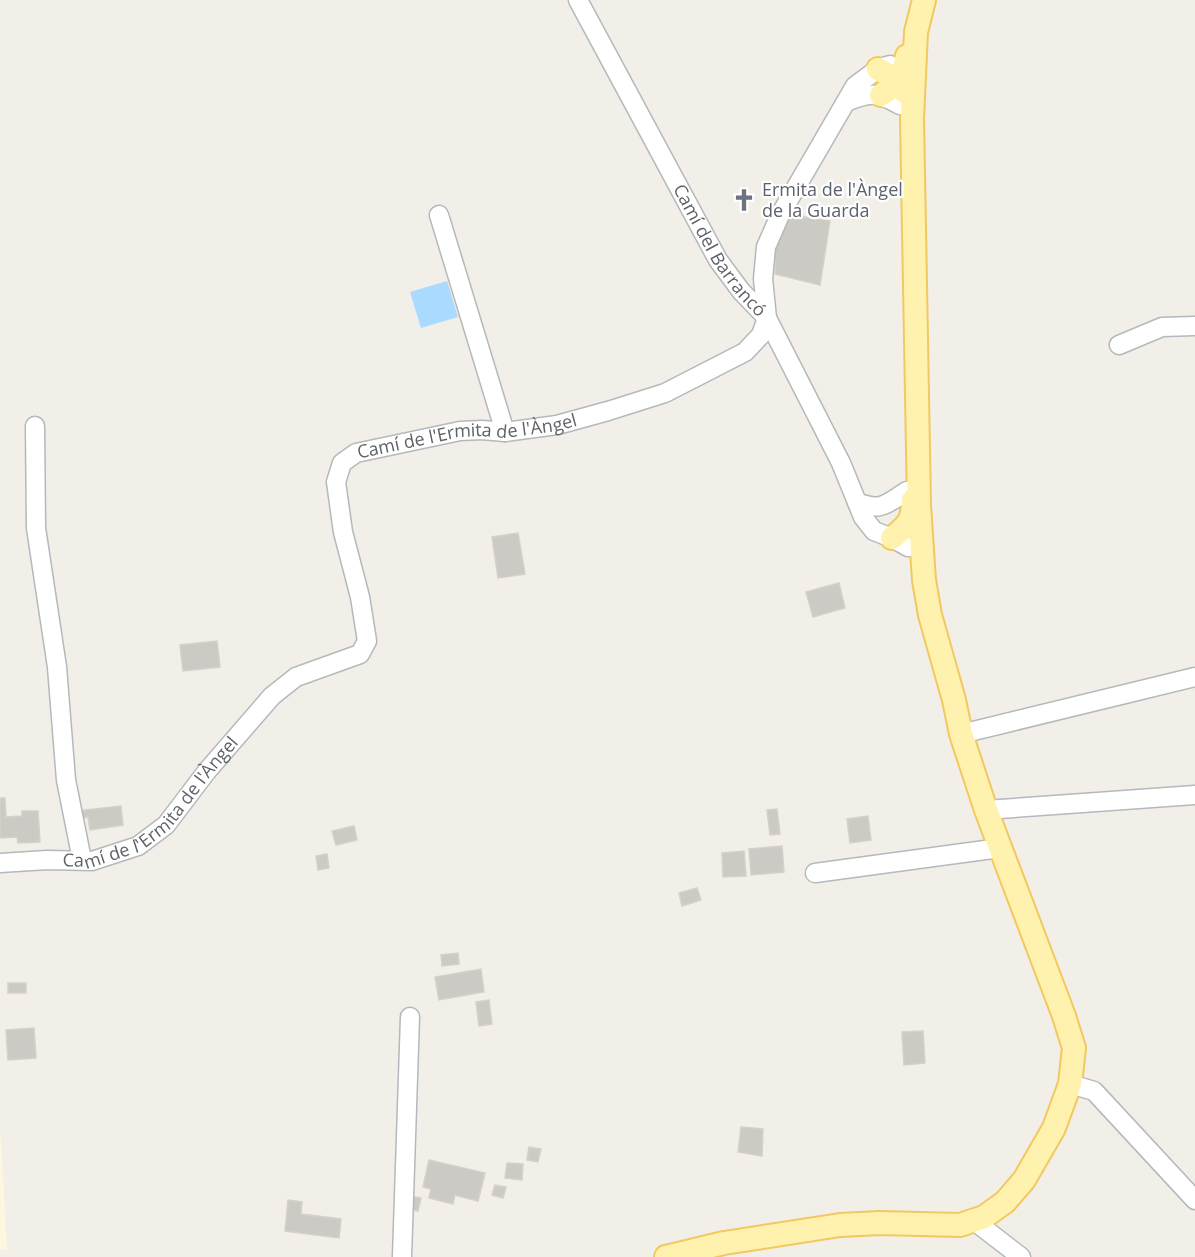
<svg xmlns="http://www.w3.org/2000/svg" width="1195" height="1257" font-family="'Open Sans',sans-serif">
  <rect width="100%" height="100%" fill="#f1efe8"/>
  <!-- commercial -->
  <path fill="#fef7e0" d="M0,1137H1L7,1250H0Z"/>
  <!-- water -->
  <path fill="#aadaff" d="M447,281L458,317L421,328L410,292Z"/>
  <!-- building -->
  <g fill="#cccac5" stroke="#d6d1c6" stroke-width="1.5">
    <path d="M794,212L805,217L830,221L820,285L775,274L776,262L771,260L782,227Z"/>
    <path d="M518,533L525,574L498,578L492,537Z"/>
    <path d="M839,583L845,608L813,617L806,592Z"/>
    <path d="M217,641L220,667L183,671L180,645Z"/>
    <path d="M0,798H5L6,817L22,816V811H38L40,842L18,843L17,837L0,838Z"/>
    <path d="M121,806L123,825L90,830L88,817L78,819L77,811Z"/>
    <path d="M777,809L780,834L770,835L767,810Z"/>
    <path d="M868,816L871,840L850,843L847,819Z"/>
    <path d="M354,826L357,840L336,845L332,831Z"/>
    <path d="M782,846L784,872L751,875L749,849Z"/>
    <path d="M744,851L746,876L723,877L722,853Z"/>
    <path d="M327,854L329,868L318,870L316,856Z"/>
    <path d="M697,888L701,900L682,906L679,893Z"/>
    <path d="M458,953L459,964L442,966L441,955Z"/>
    <path d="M481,969L484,992L439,1000L435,977Z"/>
    <rect x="8" y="983" width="18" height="10"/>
    <path d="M489,1000L492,1024L479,1026L476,1002Z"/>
    <path d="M34,1028L36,1058L8,1060L6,1030Z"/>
    <path d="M923,1031L925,1063L904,1065L902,1032Z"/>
    <path d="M741,1127L763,1129L762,1156L738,1152Z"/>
    <path d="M529,1147L541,1149L538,1162L527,1160Z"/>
    <path d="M429,1160L485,1173L478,1201L455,1195L453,1204L429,1198L431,1189L423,1187Z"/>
    <path d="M507,1163L523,1164L522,1180L505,1178Z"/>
    <path d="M495,1185L506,1187L503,1198L492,1195Z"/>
    <path d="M409,1196L421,1198L418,1211L406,1208Z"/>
    <path d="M288,1200L302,1202L301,1214L341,1219L339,1238L285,1231Z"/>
  </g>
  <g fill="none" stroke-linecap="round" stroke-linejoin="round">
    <!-- minor casing -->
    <g stroke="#b5b8bc" stroke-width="21">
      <g id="minor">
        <path id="s1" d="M578,0L718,260L741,291L767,318L841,463L863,517L874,531L892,538L908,547"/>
        <path d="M846,102C871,92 876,92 900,105"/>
        <path d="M439,215L505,432"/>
        <path d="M1119,345L1162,327L1195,326"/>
        <path d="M35,426L36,528L57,667L66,780L82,860"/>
        <path d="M857,502C882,512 886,504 907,491"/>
        <path d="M961,734L1195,677"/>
        <path d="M986,810L1195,795"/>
        <path id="s2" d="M0,863L47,860L92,861L138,846L166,825L207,771L272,696L296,677L360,654L367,641L360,597L343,532L336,482L342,463L356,453L460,431L482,430L505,432L557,425L608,411L665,393L745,352L761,335L767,318L763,279L766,247L780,215L855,86L878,69L890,65"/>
        <path d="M815,873L1000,848"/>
        <path d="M1070,1084L1094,1091L1195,1200"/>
        <path d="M973,1220L1021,1257"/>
        <path d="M402,1257L410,1017"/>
      </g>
    </g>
    <!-- major casing -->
    <g stroke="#f2c960" stroke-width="26">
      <g id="major">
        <path d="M878,69L900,82L905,92"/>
        <path d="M881,95L900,82L907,56"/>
        <path d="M892,538C908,525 913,521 913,500"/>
        <path d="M666,1257L724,1243L840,1225L880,1223L960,1225L984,1217L1005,1202L1024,1180L1054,1128L1070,1084L1074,1048L1064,1016L986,810L961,734L954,700L930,615L924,580L919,505L912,119L916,32L924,0"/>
      </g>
    </g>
    <!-- minor -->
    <use href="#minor" stroke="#fff" stroke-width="18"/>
    <!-- major -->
    <use href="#major" stroke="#fff2af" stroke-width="22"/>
  </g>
  <!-- icons -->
  <defs>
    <g id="church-bare" transform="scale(1.8)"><path d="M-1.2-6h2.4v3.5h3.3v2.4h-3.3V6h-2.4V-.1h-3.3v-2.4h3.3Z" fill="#6b7280" stroke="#fff" stroke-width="2.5" paint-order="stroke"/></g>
  </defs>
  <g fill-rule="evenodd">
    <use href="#church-bare" x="744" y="200"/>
  </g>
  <g text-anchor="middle" stroke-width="4.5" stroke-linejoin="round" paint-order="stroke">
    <!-- worship labels -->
    <g font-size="18" fill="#5b616d" stroke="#fff" text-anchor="start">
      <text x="762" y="196">Ermita de l'Àngel<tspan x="762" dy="21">de la Guarda</tspan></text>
    </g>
    <!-- street labels -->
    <g font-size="18" fill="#5f6368" stroke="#fff">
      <text dy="6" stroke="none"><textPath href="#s1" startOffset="288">Camí del Barrancó</textPath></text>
      <text dy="6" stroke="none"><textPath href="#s2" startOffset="768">Camí de l'Ermita de l'Àngel</textPath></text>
      <text dy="6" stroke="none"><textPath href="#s2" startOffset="174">Camí de l'Ermita de l'Àngel</textPath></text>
    </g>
  </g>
</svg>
